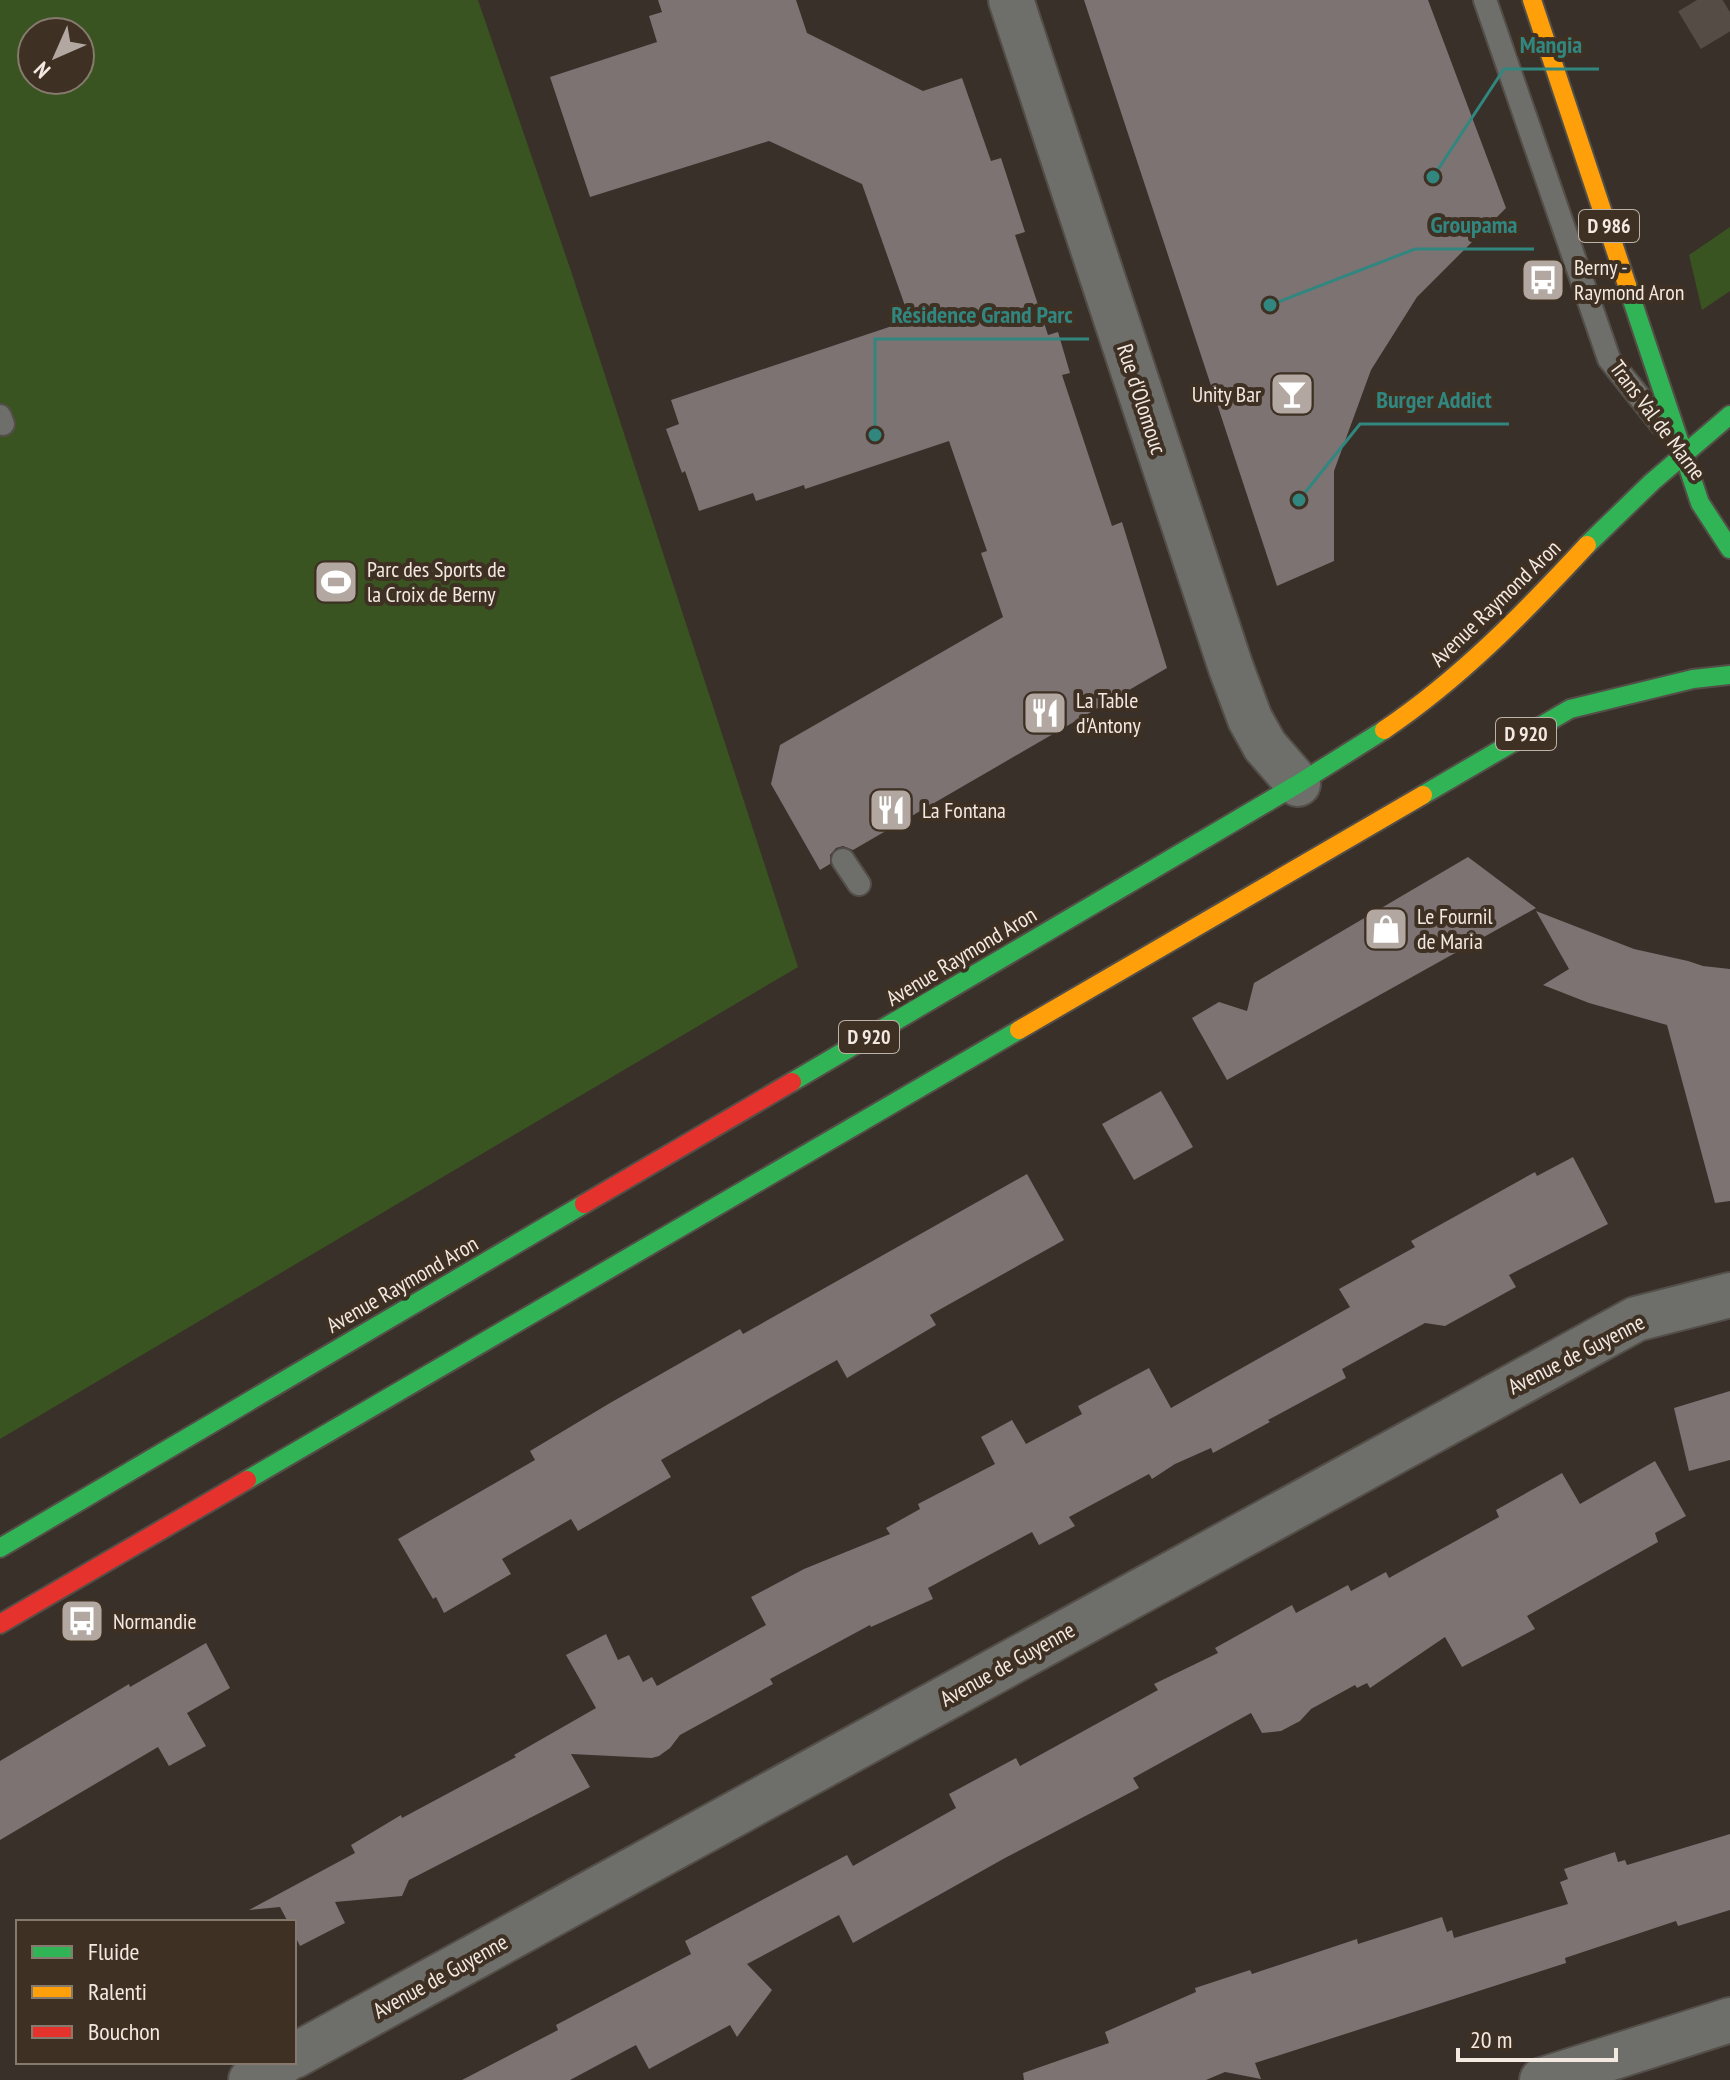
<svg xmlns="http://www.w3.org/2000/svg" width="1730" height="2080" font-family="'PT Sans Narrow',sans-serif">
  <rect width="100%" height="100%" fill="#383029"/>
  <!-- green -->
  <g fill="#3a5421" fill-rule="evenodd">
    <path d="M0,0H478L571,271L798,967L0,1439ZM32,32H80V80H32Z"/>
    <path d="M1730,227V291L1702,310L1689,255Z"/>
  </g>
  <!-- building -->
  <g fill="#7c7372">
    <path d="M658,0H796L807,33L923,91L962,78L991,161L1001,158L1025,232L1015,235L1048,335L1058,332L1070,373L1062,375L1112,526L1122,522L1167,668L853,850L843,846L836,848L830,855V864L820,870L771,784L780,745L1003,617L981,553L987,551L949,441L805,489L804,485L756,501L753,493L699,511L685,471L682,473L666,429L679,424L671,400L910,320L862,184L769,141L590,197L550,77L657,42L649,16L662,12Z"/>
    <path d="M1084,0H1428L1506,208L1417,297L1371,370L1334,471V561L1277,586Z"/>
    <path d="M1468,857L1536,908L1227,1080L1192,1018L1219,1002L1247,1011L1254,983Z"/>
    <path d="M1536,911L1634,949L1688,961L1703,966L1730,969V1201L1715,1203L1667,1025L1589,1003L1543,985L1569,969Z"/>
    <path d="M1161,1091L1193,1147L1134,1180L1102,1124Z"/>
    <path d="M1573,1157L1608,1224L1509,1275L1516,1287L1445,1326L1425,1323L1342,1369L1346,1378L1268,1420L1270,1422L1213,1453L1211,1448L1175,1464L1152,1479L1149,1474L1069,1517L1075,1526L1039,1545L1032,1532L928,1588L933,1599L871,1627L870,1625L770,1679L773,1684L680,1735L670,1748L659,1756L652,1758L571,1754L590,1787L409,1880L402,1896L335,1902L345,1923L300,1946L294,1934V1922H288L280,1907L249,1910L355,1853L351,1845L401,1815L402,1818L516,1757L514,1755L596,1708L566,1655L606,1634L618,1660L629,1655L643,1682L652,1677L657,1686L766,1625L751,1597L804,1569L890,1534L886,1528L920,1509L918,1504L995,1464L981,1437L1012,1420L1026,1444L1082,1414L1078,1406L1149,1368L1171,1408L1350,1307L1339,1289L1415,1247L1411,1241L1535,1172L1537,1176Z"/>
    <path d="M1027,1174L1064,1240L930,1315L936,1325L847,1378L837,1360L661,1460L671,1477L578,1531L571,1519L502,1559L511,1574L444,1613L436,1597L433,1599L398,1539L535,1460L530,1451L610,1403L740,1329L743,1334Z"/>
    <path d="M1730,1391V1460L1689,1471L1674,1408Z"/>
    <path d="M1655,1461L1686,1516L1655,1533L1658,1542L1527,1616L1535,1629L1462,1667L1445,1637L1370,1688L1367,1683L1357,1688L1355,1685L1311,1709L1300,1721L1281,1731L1262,1733L1251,1713L1133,1778L1139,1788L1005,1858L853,1943L839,1915L747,1964L772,1990L737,2037L730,2025L649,2069L636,2045L570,2080H462L558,2030L556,2025L691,1954L685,1941L847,1855L853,1866L956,1808L949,1794L1016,1758L1020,1766L1158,1690L1154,1684L1218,1653L1215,1648L1292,1605L1296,1613L1348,1585L1351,1591L1386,1572L1389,1578L1499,1517L1496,1510L1562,1473L1580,1504Z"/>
    <path d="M206,1643L230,1688L187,1713L206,1746L169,1766L158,1747L0,1840V1761L129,1684L130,1687Z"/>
    <path d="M1730,1834V1910L1678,1926L1676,1921L1565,1958L1566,1963L1255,2063L1261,2079L1225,2072L1206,2080H1024L1023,2073L1109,2043L1105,2032L1196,1992L1195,1988L1250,1970L1252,1974L1357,1939L1358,1944L1442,1917L1447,1932L1452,1930L1454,1938L1568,1904L1560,1882L1568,1879L1564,1869L1615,1852L1618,1862L1625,1860L1627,1865Z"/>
  </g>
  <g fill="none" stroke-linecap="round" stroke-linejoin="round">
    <!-- highway-tunnel -->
    <path stroke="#544c45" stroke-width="44" stroke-dasharray="44 22" stroke-linecap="butt" d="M1697,0L1730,55"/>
    <!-- lane casing -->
    <g stroke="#544e48" stroke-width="26">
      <g id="lane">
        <path d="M1485,0L1609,359L1661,424"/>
        <path d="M0,416L3,424"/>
        <path d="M843,860L859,884"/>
      </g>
    </g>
    <!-- street casing -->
    <g stroke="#544e48" stroke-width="48">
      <g id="street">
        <path d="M1011,0L1231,668L1250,719L1265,746L1298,784"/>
        <path d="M294,2056L1636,1319L1730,1295"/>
        <path d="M251,2080L283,2062"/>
        <path d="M1542,2080L1730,2020"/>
      </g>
    </g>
    <!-- fast casing -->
    <g stroke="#544e48" stroke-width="22">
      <g id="fast">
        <path d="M1627,285L1700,503L1730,549"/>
        <path d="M1587,545L1652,482L1730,415"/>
        <path d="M1423,795L1570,709L1693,679L1730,675"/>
        <path d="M792,1082L1298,784L1384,730"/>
        <path d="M247,1480L1019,1030"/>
        <path d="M0,1548L584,1204"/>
      </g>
    </g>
    <!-- slow casing -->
    <g stroke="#544e48" stroke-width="22">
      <g id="slow">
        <path d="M1532,0L1627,285"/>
        <path d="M1384,730C1461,678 1524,613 1587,545"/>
        <path d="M1019,1030L1423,795"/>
      </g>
    </g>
    <!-- jam casing -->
    <g stroke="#544e48" stroke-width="22">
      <g id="jam">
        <path d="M584,1204L792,1082"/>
        <path d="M0,1624L247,1480"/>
      </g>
    </g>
    <!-- lane -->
    <use href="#lane" stroke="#6e6e6b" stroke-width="22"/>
    <!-- street -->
    <use href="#street" stroke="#6e6e6b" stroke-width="44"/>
    <!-- fast -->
    <use href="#fast" stroke="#30b455" stroke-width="18"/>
    <!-- slow -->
    <use href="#slow" stroke="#ff9f0a" stroke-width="18"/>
    <!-- jam -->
    <use href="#jam" stroke="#e5322d" stroke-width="18"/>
  </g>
  <!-- icons -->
  <defs>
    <g id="bus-square" transform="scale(2.3)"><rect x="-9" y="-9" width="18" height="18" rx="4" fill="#b2a8a1" stroke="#3e3023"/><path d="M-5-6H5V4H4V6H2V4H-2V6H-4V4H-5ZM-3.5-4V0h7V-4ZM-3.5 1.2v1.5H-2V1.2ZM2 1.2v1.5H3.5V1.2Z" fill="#fff"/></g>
    <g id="bar-square" transform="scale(2.3)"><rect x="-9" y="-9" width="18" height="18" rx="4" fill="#b2a8a1" stroke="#3e3023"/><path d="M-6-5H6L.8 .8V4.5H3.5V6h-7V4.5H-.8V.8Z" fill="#fff"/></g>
    <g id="stadium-square" transform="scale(2.3)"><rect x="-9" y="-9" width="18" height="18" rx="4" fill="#b2a8a1" stroke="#3e3023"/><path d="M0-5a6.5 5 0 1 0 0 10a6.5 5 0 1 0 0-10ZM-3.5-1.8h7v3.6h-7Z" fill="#fff"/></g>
    <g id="restaurant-square" transform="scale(2.3)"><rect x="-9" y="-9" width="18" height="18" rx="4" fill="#b2a8a1" stroke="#3e3023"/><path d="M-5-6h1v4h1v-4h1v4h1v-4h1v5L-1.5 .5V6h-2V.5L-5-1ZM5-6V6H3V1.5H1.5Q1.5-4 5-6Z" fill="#fff"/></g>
    <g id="shop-square" transform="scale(2.3)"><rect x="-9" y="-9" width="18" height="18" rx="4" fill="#b2a8a1" stroke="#3e3023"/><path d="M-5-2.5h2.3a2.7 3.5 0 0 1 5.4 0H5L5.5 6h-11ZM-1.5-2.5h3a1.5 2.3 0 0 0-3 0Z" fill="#fff"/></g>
  </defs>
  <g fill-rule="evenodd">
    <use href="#bus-square" x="1543" y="280"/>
    <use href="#bar-square" x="1292" y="394"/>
    <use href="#stadium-square" x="336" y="582"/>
    <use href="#restaurant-square" x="1045" y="713"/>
    <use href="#restaurant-square" x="891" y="810"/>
    <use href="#shop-square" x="1386" y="929"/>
    <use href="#bus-square" x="82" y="1621"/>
  </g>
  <g text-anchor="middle" stroke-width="8" stroke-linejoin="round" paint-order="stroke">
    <!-- shield labels -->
    <g fill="#3e3023" stroke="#bdb2a8" stroke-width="2">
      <rect x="1579" y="210" width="60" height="32" rx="6"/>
      <rect x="1496" y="718" width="60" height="32" rx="6"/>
      <rect x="839" y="1021" width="60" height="32" rx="6"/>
    </g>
    <g font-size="20" font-weight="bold" fill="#f3e9e1">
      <text x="1609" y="233">D 986</text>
      <text x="1526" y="741">D 920</text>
      <text x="869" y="1044">D 920</text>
    </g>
    <!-- poi labels -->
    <g font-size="22" fill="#f3e9e1" stroke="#3e3023" text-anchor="start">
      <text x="1574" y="275">Berny -<tspan x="1574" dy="25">Raymond Aron</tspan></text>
      <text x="1261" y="402" text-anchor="end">Unity Bar</text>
      <text x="367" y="577">Parc des Sports de<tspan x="367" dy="25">la Croix de Berny</tspan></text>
      <text x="1076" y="708">La Table<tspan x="1076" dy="25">d'Antony</tspan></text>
      <text x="922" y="818">La Fontana</text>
      <text x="1417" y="924">Le Fournil<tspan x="1417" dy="25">de Maria</tspan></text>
      <text x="113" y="1629">Normandie</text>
    </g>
    <!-- street labels -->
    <g font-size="22" fill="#f3e9e1" stroke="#3e3023">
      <text transform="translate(1142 399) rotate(72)" y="8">Rue d'Olomouc</text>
      <text transform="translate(1658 420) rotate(53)" y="8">Trans Val de Marne</text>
      <text transform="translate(1495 603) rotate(-44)" y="8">Avenue Raymond Aron</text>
      <text transform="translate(961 956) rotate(-31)" y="8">Avenue Raymond Aron</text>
      <text transform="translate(402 1284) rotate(-30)" y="8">Avenue Raymond Aron</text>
      <text transform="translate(1576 1354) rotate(-27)" y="8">Avenue de Guyenne</text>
      <text transform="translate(1007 1664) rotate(-29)" y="8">Avenue de Guyenne</text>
      <text transform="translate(440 1976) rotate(-29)" y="8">Avenue de Guyenne</text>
    </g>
  </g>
  <!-- callouts -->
  <path fill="none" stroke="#31877f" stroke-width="3" d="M1433 177L1504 69H1599M1270 305L1415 249H1534M875 435L875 339H1089M1299 500L1360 424H1509"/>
  <g fill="#31877f" stroke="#3e3023" stroke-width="3">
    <circle cx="1433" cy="177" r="8"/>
    <circle cx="1270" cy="305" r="8"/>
    <circle cx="875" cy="435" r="8"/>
    <circle cx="1299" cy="500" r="8"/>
  </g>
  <g font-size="24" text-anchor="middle" font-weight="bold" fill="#31877f" stroke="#3e3023" stroke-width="8" stroke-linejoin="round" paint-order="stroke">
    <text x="1551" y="53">Mangia</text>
    <text x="1474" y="233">Groupama</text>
    <text x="982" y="323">Résidence Grand Parc</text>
    <text x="1434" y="408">Burger Addict</text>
  </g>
  <!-- legend -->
  <rect x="16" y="1920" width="280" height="144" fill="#3e3023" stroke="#867a6f" stroke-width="2"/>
  <rect x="32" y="1946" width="40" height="12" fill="#30b455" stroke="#867a6f" stroke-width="2"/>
  <text x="88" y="1960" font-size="24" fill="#f3e9e1">Fluide</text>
  <rect x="32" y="1986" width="40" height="12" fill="#ff9f0a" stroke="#867a6f" stroke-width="2"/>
  <text x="88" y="2000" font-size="24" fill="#f3e9e1">Ralenti</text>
  <rect x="32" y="2026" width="40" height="12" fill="#e5322d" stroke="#867a6f" stroke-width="2"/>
  <text x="88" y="2040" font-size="24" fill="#f3e9e1">Bouchon</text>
  <!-- north arrow -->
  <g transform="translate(56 56) rotate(225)"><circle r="38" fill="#3e3023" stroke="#867a6f" stroke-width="2"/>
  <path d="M0-6L14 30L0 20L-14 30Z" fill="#b2a8a1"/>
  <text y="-12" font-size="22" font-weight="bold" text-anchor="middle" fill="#f3e9e1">N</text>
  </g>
  <!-- scale -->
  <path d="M1458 2048v12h158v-12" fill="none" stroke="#f3e9e1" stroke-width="4"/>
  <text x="1470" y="2048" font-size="24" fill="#f3e9e1" stroke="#3e3023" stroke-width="6" paint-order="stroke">20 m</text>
</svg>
